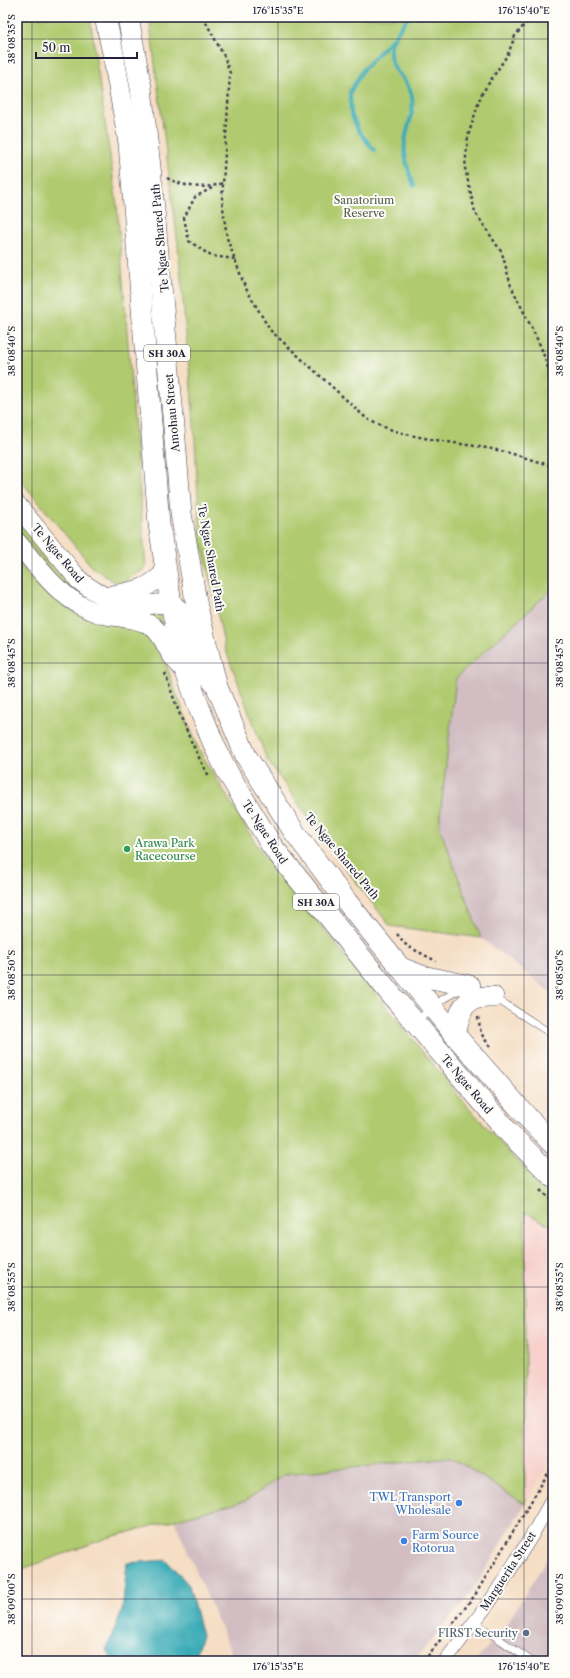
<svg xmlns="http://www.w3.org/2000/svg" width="570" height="1678" font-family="'Libre Caslon Text',serif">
  <rect width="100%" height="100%" fill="#fdfcf7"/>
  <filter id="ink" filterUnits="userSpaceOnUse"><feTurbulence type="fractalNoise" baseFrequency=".025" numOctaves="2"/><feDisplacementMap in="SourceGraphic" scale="8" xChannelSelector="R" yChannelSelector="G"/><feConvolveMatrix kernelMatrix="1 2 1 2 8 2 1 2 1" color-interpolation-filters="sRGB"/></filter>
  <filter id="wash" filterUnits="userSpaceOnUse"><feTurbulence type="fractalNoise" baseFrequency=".012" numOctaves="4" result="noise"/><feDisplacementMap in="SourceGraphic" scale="16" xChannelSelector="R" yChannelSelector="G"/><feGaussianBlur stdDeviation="0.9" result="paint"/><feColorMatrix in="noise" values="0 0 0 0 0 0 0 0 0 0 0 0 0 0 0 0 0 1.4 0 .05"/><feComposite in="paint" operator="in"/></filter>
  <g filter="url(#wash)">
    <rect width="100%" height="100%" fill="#f5dec4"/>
    <!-- built -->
    <path fill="#f7d0cb" d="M525,1212L553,1227V1456L525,1504Z"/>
    <!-- industrial -->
    <g fill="#d2bec2">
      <path d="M553,588V994L481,938L439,826L456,678Z"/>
      <path d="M451,1457L525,1504L471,1593L414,1661H235L174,1520L220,1507L285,1474Z"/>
      <path d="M553,1549V1661H476L506,1625Z"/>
    </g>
    <!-- green -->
    <g fill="#b0ca6f" stroke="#697655">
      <path d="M17,17H90L117,205L146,568L119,585L93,568L17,476Z"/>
      <path d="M149,17H553V588L456,678L439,826L481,938L390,926L336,856L267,760L225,648L200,534L194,423L178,246Z"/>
      <path d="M19,523L23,524L71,583L159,610L162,624L107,613L64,587L17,530V524Z"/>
      <path d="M17,561L38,586L49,595L73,608L144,630L161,648L173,685L199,750L259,849L456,1093L513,1157L553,1194V1227L525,1212V1504L451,1457L285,1474L245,1501L107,1538L17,1571Z"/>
    </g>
    <!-- water -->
    <path fill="#3aabb6" stroke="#2e6678" d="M166,1560L189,1585L202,1636L193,1661H114L106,1650L122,1611L127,1563Z"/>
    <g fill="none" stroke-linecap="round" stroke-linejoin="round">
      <!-- stream -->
      <g stroke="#3aabb6" stroke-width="4">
        <path d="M408,17C401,28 391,37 390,51C389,72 409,78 412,96C415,112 407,126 405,141C403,157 409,172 414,186"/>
        <path d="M374,150L358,130L351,113L350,92L363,70L392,39"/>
      </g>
    </g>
  </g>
  <g filter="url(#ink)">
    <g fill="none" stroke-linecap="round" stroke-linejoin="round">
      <!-- lane casing -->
      <g stroke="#423e50" stroke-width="8">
        <g id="lane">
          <path d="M494,997L553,1035"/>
          <path d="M416,1021L443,999L459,990"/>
          <path d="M474,1622L531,1661"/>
        </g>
      </g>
      <!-- street casing -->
      <g stroke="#423e50" stroke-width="14">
        <path id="street" d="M445,1661L491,1600L531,1537L553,1498"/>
      </g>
      <!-- secondary casing -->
      <g stroke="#423e50" stroke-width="20">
        <g id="secondary">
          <path d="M17,505L79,580C97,595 120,605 143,605C150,605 165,602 171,604C191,611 192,649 199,666C202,673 211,681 217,687"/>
          <path d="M17,542C41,571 63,603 101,614C118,618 137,617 152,626C161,633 165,644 171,654C175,660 181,666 186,672"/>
          <path d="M112,595C139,590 144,591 166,572"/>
        </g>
      </g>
      <!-- primary casing -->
      <g stroke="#423e50" stroke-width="22">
        <g id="primary">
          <path d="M105,17L113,53L129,143L159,524L171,604L186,672L200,710L215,747L228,773L272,846L389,992L509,1133L553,1177"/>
          <path d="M128,17L141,88L150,167L173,416L181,513L197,607L217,687L246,756L295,833L347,902L455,1035L528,1118L553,1144"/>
          <path d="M401,968L422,976L470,986"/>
          <path d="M455,1035C461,1009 462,996 493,997"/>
        </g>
      </g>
      <!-- path -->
      <g stroke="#423e50" stroke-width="2.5" stroke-dasharray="3 3" stroke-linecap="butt">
        <path d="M203,17L224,56L230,73L222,200L227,238L245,287L270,330L366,418C398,439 459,442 497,450C516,454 534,461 553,466"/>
        <path d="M531,17L515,36L508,54L481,95L468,136L465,168L475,212L502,253L511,286L541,347L553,383"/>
        <path d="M167,178C185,187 204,190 223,183"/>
        <path d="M212,188L195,197L184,218L189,241L211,256L235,259"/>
        <path d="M165,673C177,709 190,743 209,776"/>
        <path d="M397,934L407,946L436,961"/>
        <path d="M478,1017L481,1033L490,1047"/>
        <path d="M540,1190L553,1202"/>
        <path d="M424,1661L475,1595L553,1465"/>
      </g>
      <!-- lane -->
      <use href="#lane" stroke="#fff" stroke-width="7"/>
      <!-- street -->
      <use href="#street" stroke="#fff" stroke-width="13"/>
      <!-- secondary -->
      <use href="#secondary" stroke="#fff" stroke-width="19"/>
      <!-- primary -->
      <use href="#primary" stroke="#fff" stroke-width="21"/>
    </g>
  </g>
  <!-- ticks -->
  <path fill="none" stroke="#22223b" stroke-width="1" stroke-opacity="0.45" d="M32,17V1661M278,17V1661M524,17V1661M17,39H553M17,351H553M17,663H553M17,975H553M17,1287H553M17,1599H553"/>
  <!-- markers -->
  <circle fill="#2e9e5b" stroke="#fdfcf7" stroke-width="1.5" cx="127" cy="849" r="4"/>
  <g fill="#3f7fe0" stroke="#fdfcf7" stroke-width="1.5">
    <circle cx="459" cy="1503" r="4"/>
    <circle cx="404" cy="1541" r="4"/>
  </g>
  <circle fill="#5c6f8a" stroke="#fdfcf7" stroke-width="1.5" cx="526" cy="1633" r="4"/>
  <g text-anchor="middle" stroke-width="4" stroke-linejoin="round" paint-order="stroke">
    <!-- shield labels -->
    <g fill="#fdfcf7" stroke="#646373" stroke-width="1">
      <rect x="144" y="345" width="46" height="16" rx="3"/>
      <rect x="293" y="894" width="46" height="16" rx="3"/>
    </g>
    <g font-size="10" font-weight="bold" fill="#22223b">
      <text x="167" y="357">SH 30A</text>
      <text x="316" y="906">SH 30A</text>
    </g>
    <!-- park labels -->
    <g font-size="11" fill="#545d4d" stroke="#fdfcf7">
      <text x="364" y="204">Sanatorium<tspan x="364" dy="13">Reserve</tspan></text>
    </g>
    <!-- street labels -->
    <g font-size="11" fill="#22223b" stroke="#fdfcf7">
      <text transform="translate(160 238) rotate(-95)" y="4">Te Ngae Shared Path</text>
      <text transform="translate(172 413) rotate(-95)" y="4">Amohau Street</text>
      <text transform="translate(58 553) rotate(50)" y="4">Te Ngae Road</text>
      <text transform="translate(211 558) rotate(80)" y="4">Te Ngae Shared Path</text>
      <text transform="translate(265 832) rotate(57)" y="4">Te Ngae Road</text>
      <text transform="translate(342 856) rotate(50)" y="4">Te Ngae Shared Path</text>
      <text transform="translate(467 1084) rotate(50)" y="4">Te Ngae Road</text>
      <text transform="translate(508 1571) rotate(-57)" y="4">Marguerita Street</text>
    </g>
    <!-- leisure labels -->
    <g font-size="11" fill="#27864d" stroke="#fdfcf7" text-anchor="start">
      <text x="135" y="847">Arawa Park<tspan x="135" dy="13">Racecourse</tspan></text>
    </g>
    <!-- shop labels -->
    <g font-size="11" fill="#366cbe" stroke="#fdfcf7" text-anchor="end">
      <text x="451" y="1501">TWL Transport<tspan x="451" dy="13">Wholesale</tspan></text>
      <text x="412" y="1539" text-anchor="start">Farm Source<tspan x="412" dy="13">Rotorua</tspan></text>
    </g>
    <!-- service labels -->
    <g font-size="11" fill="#4e5e75" stroke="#fdfcf7" text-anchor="end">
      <text x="518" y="1637">FIRST Security</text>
    </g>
  </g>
  <!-- margin -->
  <rect width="570" height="1678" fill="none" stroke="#fdfcf7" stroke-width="44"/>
  <!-- scale -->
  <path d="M36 52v6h101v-6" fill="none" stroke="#22223b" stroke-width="2"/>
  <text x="42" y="52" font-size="12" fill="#22223b" stroke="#fdfcf7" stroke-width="3" paint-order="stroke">50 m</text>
  <rect x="22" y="22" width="526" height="1634" fill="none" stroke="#22223b" stroke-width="1.5"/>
  <g font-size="10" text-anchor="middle" fill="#22223b">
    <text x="278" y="14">176°15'35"E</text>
    <text x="524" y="14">176°15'40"E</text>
    <text transform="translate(11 39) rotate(-90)" y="4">38°08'35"S</text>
    <text transform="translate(11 351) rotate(-90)" y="4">38°08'40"S</text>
    <text transform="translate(559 351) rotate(-90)" y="4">38°08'40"S</text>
    <text transform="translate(11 663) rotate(-90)" y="4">38°08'45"S</text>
    <text transform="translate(559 663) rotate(-90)" y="4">38°08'45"S</text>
    <text transform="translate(11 975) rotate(-90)" y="4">38°08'50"S</text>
    <text transform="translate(559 975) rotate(-90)" y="4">38°08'50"S</text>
    <text transform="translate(11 1287) rotate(-90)" y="4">38°08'55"S</text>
    <text transform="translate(559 1287) rotate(-90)" y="4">38°08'55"S</text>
    <text transform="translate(11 1599) rotate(-90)" y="4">38°09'00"S</text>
    <text transform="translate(559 1599) rotate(-90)" y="4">38°09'00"S</text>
    <text x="278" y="1670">176°15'35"E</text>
    <text x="524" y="1670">176°15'40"E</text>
  </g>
</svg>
